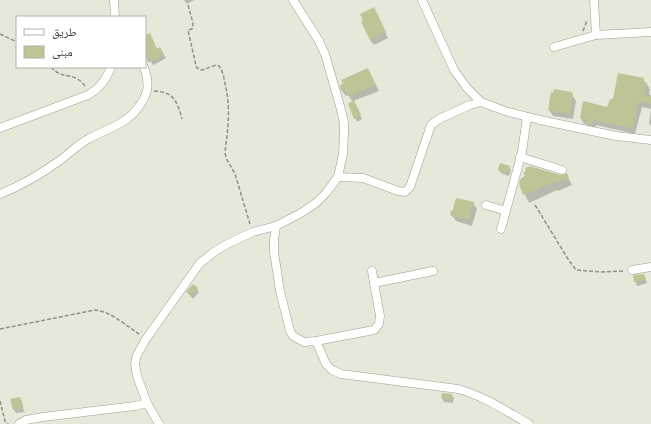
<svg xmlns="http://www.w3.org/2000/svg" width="651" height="424" font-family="'Alegreya Sans','Noto Naskh Arabic',sans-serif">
  <rect width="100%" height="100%" fill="#e6e8da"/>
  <!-- shadow -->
  <g fill="#0003">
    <path d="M184,0H194L187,4Z"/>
    <path d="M377,14L388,38L374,45L370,40Z"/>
    <path d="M145,36L157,50L160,49L166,58L163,60L153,65L151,62H148L145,55Z"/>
    <path d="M371,75L379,91L353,101L362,119L357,122L350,104L353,102L348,95L346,96L342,91Z"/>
    <path d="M643,79L650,89L649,94L651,95V126L649,123L651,109L642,107L635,134L596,125L595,130H591L588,125L584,124L581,118L607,108L614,101Z"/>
    <path d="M572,95L576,101L573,119L553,116L549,110Z"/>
    <path d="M509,167L511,170L509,176L501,173L499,170Z"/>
    <path d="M566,174L572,185L558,191L557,190L529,203L520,184Z"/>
    <path d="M473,203L477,209L472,226L456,221L452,215Z"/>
    <path d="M644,275L647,283L637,286L634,276Z"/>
    <path d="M197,289L199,292L193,299L187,292Z"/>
    <path d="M452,395L454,398L453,403L444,402L442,398Z"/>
    <path d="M20,398L22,402L24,412L16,413L14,410Z"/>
  </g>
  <!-- building -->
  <g fill="#bfc395">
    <path d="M374,7L386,32L370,40L361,22L363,21L360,14Z"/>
    <path d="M150,33L157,49L160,47L164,54L161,57L150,62L148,58H145V35Z"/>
    <path d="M368,68L376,85L348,96L345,90L341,91L340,85L343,84L341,80Z"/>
    <path d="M618,73L644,78L643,82L647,83L644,95L651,96V104L639,102L632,128L593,120L592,125L586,124L587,120L580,118L583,101L607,107L610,99H613Z"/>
    <path d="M554,89L571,92L573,94L570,114L548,110L551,92L553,93Z"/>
    <path d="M354,100L361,115L354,119L348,104Z"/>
    <path d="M500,163L510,166L508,173L498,170Z"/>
    <path d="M530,166L560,175H564L567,173L569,178L553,184L552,183L523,195L519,184L521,178L525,176L523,173L526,170L525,168Z"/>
    <path d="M456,198L474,202L469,220L451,216L450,212L453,209Z"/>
    <path d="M644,274L646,280L634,282L633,275Z"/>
    <path d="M193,284L198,288L191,296L186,292Z"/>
    <path d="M442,393L452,394L451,400L441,398Z"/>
    <path d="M20,397L22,409L13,410L10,399Z"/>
  </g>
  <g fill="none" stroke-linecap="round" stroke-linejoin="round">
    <!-- minor casing -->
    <g stroke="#9e9f92" stroke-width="9">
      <g id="minor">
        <path d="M114,0L115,17"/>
        <path d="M422,0L454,70L467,88L481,102L505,111L540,120L616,136L651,140"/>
        <path d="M594,0L596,35"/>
        <path d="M554,47L596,35L651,32"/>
        <path d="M0,128L88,95C100,88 106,80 111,67"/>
        <path d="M520,157L562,170"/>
        <path d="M338,177L363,178L398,191L405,192L410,187L412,181L431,125L439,119L470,105L481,102"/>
        <path d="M0,194C20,186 41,174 59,161C69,154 77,145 88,139C104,130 125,125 137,109C149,94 150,85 144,67"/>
        <path d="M486,205L506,211"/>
        <path d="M276,226L274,240V252L280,291L290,331L293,336L304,342L316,341L374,330L379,324L380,316L374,283L433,271"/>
        <path d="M501,229L522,152L527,117"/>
        <path d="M632,270L651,267"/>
        <path d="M372,271L374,283"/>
        <path d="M316,341L326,364L332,370L341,374L458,389C484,396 506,411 529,424"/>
        <path d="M19,424L26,420L43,417L135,406L147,403"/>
        <path d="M159,424L147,403L137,376L135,364L137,355L146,339L200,263L214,252L229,243L253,232L276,226L301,213L316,203L326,193L338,177L343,154L344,134V123L340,106L325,54L319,41L293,0"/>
      </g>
    </g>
    <!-- path -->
    <g stroke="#909188" stroke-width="1.5" stroke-dasharray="4 2" stroke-linecap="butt">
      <path d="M188,5L193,23L192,29L188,30L196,66L197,68L202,70L216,65L219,66C223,71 224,78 225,84C231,108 228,128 225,152L226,158L235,174L250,224"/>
      <path d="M583,31L587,20"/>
      <path d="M0,34L17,42"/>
      <path d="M51,67C61,79 70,73 79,80C82,82 84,85 86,87"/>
      <path d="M154,91C174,92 177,101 182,119"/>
      <path d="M535,205L568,259L576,270L601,272L625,271"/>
      <path d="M0,329L95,310C112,312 125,325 139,334"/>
      <path d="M0,401L5,421L8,424"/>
    </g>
    <!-- minor -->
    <use href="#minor" stroke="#fff" stroke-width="8"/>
  </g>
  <!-- legend -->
  <rect x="16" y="16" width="130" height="52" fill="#ffffff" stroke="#b1b1af"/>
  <rect x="24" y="29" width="20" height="6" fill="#ffffff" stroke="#b1b1af"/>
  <text x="52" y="36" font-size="12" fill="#3c3c37">طريق</text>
  <rect x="24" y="46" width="20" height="12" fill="#bfc395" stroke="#b1b1af"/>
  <text x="52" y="56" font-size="12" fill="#3c3c37">مبنى</text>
</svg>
